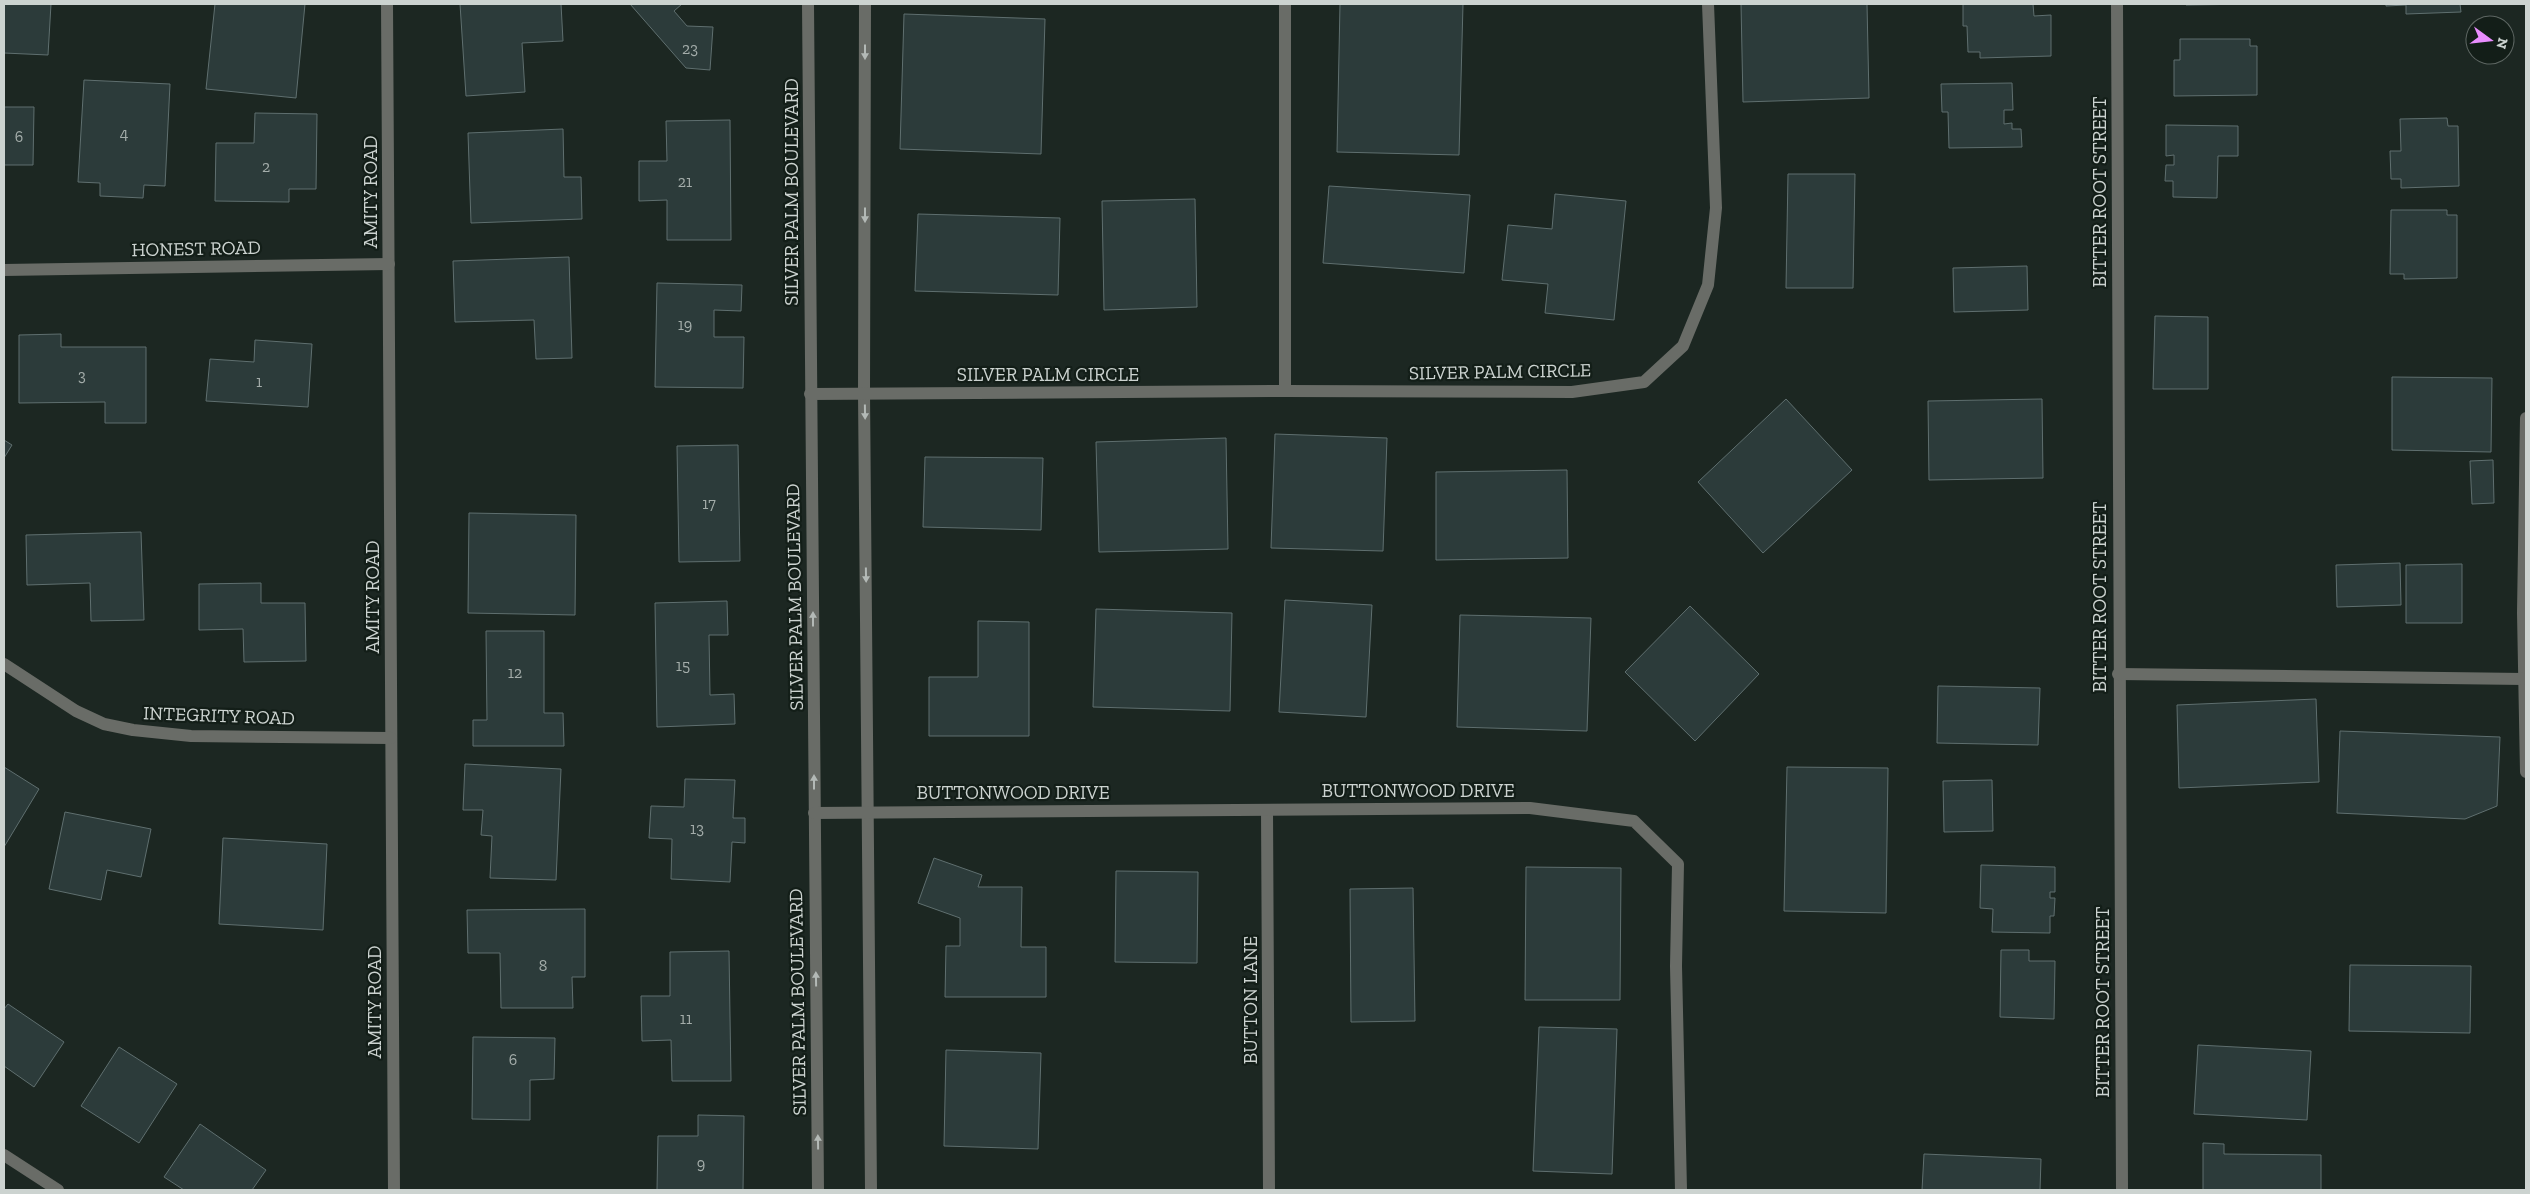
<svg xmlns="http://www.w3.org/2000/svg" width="2530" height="1194" font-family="'Zilla Slab',serif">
  <rect width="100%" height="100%" fill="#1c2722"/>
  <!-- building -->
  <g fill="#2c3b3a" stroke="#5f6f6f">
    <path d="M4,4H51L48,55L4,53Z"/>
    <path d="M215,4H305L296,98L206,89Z"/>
    <path d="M460,4H561L563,41L522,43L525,92L466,96Z"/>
    <path d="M630,4H682L674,11L687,26L713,27L710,70L686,68Z"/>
    <path d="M1340,4H1463L1459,155L1337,152Z"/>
    <path d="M1741,4H1867L1869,98L1743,102Z"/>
    <path d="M1963,4H2033L2034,16L2051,15V56L1980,58V52H1968L1967,26H1963Z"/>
    <path d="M2186,4H2255L2186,5Z"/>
    <path d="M2386,4H2460L2461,12L2406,14V5L2386,6Z"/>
    <path d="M904,14L1045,19L1041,154L900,149Z"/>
    <path d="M2180,39H2250V46H2257V95L2174,96V60H2180Z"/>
    <path d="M84,80L170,84L165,186L144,185L143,198L100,196V183L78,182Z"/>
    <path d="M2012,83L2013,110H2004V124L2012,123V129H2021L2022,147L1949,148L1948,112H1942L1941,84Z"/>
    <path d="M4,107H34L33,165H4Z"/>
    <path d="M255,113L317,114L316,189H289V202L215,201L216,143H254Z"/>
    <path d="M2447,118L2448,126H2458L2459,186L2401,188V179H2391L2390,151H2401L2400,119Z"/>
    <path d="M730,120L731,240H667V200L639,201V161H667L666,121Z"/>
    <path d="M2166,125L2238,126V156H2218L2217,198L2173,197V181H2165L2166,165H2174V155L2166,156Z"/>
    <path d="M563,129L564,177H581L582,219L471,223L468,133Z"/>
    <path d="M1788,174H1855L1853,288H1786Z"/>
    <path d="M1329,186L1470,195L1464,273L1323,263Z"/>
    <path d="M1555,194L1626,201L1614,320L1545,313L1548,284L1502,280L1508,225L1552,229Z"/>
    <path d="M1195,199L1197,307L1104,310L1102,201Z"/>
    <path d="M2391,210H2447V215H2457V278L2404,279V274H2390Z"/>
    <path d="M918,214L1060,218L1058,295L915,291Z"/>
    <path d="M569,257L572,358L536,359L534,320L455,322L453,261Z"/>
    <path d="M2027,266L2028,310L1954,312L1953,268Z"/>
    <path d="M657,283L742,285L741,311L714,310V337H744L743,388L655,387Z"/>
    <path d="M2155,316L2208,317V389H2153Z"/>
    <path d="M61,334V347H146V423H105V402L19,403V335Z"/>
    <path d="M255,340L312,344L308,407L206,401L210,359L254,362Z"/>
    <path d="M2392,377L2492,378L2491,452L2392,450Z"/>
    <path d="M1786,399L1852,470L1763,553L1698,482Z"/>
    <path d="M2042,399L2043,478L1929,480L1928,401Z"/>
    <path d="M1275,434L1387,438L1383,551L1271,548Z"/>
    <path d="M1226,438L1228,549L1099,552L1096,442Z"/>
    <path d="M4,440L12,445L4,458Z"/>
    <path d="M738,445L740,561L679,562L677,446Z"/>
    <path d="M925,457L1043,458L1041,530L923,527Z"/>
    <path d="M2493,460L2494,503L2472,504L2470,461Z"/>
    <path d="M1567,470L1568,558L1436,560V472Z"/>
    <path d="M469,513L576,515L575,615L468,613Z"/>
    <path d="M141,532L144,620L91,621L90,583L27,585L26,535Z"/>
    <path d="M2400,563L2401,605L2337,607L2336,565Z"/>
    <path d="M2462,564V623H2406V565Z"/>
    <path d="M261,583V603H305L306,661L244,662L243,629L199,630V584Z"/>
    <path d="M1285,600L1372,605L1366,717L1279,712Z"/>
    <path d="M727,601L728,635H709L710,695L734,694L735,724L657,727L655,603Z"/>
    <path d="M1690,606L1759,674L1695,741L1625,672Z"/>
    <path d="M1096,609L1232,613L1230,711L1093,707Z"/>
    <path d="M1460,615L1591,618L1587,731L1457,727Z"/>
    <path d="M978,621L1029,622V736H929V677H978Z"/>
    <path d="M486,631H544V713H563L564,746H473V720H487Z"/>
    <path d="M1938,686L2040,688L2038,745L1937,743Z"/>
    <path d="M2316,699L2319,782L2179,788L2177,705Z"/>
    <path d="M2340,731L2500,737L2497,806L2465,819L2337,813Z"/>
    <path d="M465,764L561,769L556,880L490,878L492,836L481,835L483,810H463Z"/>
    <path d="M4,767L39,789L4,847Z"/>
    <path d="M1787,767L1888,768L1886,913L1784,911Z"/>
    <path d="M685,779L735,780L733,818H745V843L732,842L730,882L671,879L672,839L649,838L651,806L684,807Z"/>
    <path d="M1992,780L1993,831L1944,832L1943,781Z"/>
    <path d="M65,812L151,829L141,877L107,870L101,900L49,889Z"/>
    <path d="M223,838L327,844L323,930L219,924Z"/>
    <path d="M934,858L982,875L978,887H1022L1021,947H1046V997H945L946,946H960V918L918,903Z"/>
    <path d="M1981,865L2055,867V892H2050V898H2055L2054,916H2050V933L1992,932L1993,909L1980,908Z"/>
    <path d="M1526,867L1621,868L1620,1000H1525Z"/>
    <path d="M1116,871L1198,872L1197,963L1115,962Z"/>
    <path d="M1413,888L1415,1021L1351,1022L1350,889Z"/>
    <path d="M585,909V977H572L573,1008H501L500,953H468L467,910Z"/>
    <path d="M2001,950H2029V961H2055L2054,1019L2000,1017Z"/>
    <path d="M729,951L731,1081H672L671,1040L642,1041L641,996H670V952Z"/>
    <path d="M2350,965L2471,966L2470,1033L2349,1031Z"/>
    <path d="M8,1004L64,1042L34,1087L4,1066V1009Z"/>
    <path d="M1539,1027L1617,1029L1612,1174L1533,1171Z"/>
    <path d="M473,1037L555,1038L554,1079L530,1080V1120L472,1119Z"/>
    <path d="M2198,1045L2311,1051L2307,1120L2194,1114Z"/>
    <path d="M119,1047L177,1084L139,1143L81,1106Z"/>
    <path d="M946,1050L1041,1053L1038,1149L944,1146Z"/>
    <path d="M698,1115L744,1116L743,1190H657L658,1136H698Z"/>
    <path d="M200,1124L266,1170L252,1190H184L164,1177Z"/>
    <path d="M2203,1143L2224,1144V1154L2321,1155V1190H2203Z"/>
    <path d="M1924,1154L2041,1159L2040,1190H1922Z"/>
  </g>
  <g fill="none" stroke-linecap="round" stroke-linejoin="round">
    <!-- minor -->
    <g stroke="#696c67" stroke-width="12">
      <path d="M387,4L394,1190"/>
      <path d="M808,4L818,1190"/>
      <path d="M865,4L864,393L871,1190"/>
      <path d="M1285,4V391"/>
      <path d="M2117,4L2122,1190"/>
      <path d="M4,270L389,264"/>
      <path d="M810,394L1285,391L1572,392L1644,382L1683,346L1708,285L1716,208L1708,4"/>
      <path d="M2526,418L2523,613L2526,772"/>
      <path d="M4,664L76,711L104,724L133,730L191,736L391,738"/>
      <path d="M2118,674L2524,679"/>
      <path d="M1267,810L1269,1190"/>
      <path d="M814,813L1530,808L1634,821L1678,864L1676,966L1681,1190"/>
      <path d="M4,1155L58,1190"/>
    </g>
  </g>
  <!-- one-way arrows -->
  <defs><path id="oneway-solid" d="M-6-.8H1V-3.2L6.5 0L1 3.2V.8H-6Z" transform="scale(1.25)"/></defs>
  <g fill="#b3b9b6">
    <use href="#oneway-solid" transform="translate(865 52) rotate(90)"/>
    <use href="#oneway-solid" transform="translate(865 215) rotate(90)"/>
    <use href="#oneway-solid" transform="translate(865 412) rotate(89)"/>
    <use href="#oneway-solid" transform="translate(866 575) rotate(89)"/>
    <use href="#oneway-solid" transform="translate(813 619) rotate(-90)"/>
    <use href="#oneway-solid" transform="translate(814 782) rotate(-90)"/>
    <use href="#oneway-solid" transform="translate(816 979) rotate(-91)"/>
    <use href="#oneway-solid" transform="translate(818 1142) rotate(-91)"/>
  </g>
  <g text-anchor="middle" stroke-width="4.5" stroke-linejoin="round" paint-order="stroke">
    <!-- number labels -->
    <g font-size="16" fill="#a4adaa">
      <text x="690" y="54">23</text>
      <text x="124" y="139">4</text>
      <text x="19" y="142">6</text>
      <text x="266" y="172">2</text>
      <text x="685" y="187">21</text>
      <text x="685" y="330">19</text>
      <text x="82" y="381">3</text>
      <text x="259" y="387">1</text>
      <text x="709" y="509">17</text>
      <text x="683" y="671">15</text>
      <text x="515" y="678">12</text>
      <text x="697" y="834">13</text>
      <text x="543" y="971">8</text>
      <text x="686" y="1024">11</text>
      <text x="513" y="1065">6</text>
      <text x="701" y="1169">9</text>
    </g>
    <!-- street labels -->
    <g font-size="19" fill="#ccd3d0" stroke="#131e18">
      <text transform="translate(370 192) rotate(-90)" y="7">AMITY ROAD</text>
      <text transform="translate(791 192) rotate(-90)" y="7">SILVER PALM BOULEVARD</text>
      <text transform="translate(2099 192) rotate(-90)" y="7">BITTER ROOT STREET</text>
      <text transform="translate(196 248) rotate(-1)" y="7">HONEST ROAD</text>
      <text transform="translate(1500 371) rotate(-1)" y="7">SILVER PALM CIRCLE</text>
      <text x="1048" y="381">SILVER PALM CIRCLE</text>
      <text transform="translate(372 597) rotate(-90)" y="7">AMITY ROAD</text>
      <text transform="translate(794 597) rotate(-91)" y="7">SILVER PALM BOULEVARD</text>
      <text transform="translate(2099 597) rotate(-90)" y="7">BITTER ROOT STREET</text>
      <text transform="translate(219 715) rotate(2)" y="7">INTEGRITY ROAD</text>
      <text x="1418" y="797">BUTTONWOOD DRIVE</text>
      <text x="1013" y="799">BUTTONWOOD DRIVE</text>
      <text transform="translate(1250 1000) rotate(-90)" y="7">BUTTON LANE</text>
      <text transform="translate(374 1002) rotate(-90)" y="7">AMITY ROAD</text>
      <text transform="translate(797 1002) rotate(-91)" y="7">SILVER PALM BOULEVARD</text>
      <text transform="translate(2102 1002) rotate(-90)" y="7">BITTER ROOT STREET</text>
    </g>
  </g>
  <!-- border -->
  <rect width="2530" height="1194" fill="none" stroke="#ccd3d0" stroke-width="10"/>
  <!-- north arrow -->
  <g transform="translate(2490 40) rotate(105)"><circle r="24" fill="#131e18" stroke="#5d6662"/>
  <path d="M0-4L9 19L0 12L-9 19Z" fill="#e98dfe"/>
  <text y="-8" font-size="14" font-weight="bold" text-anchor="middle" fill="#ccd3d0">N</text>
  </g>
</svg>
